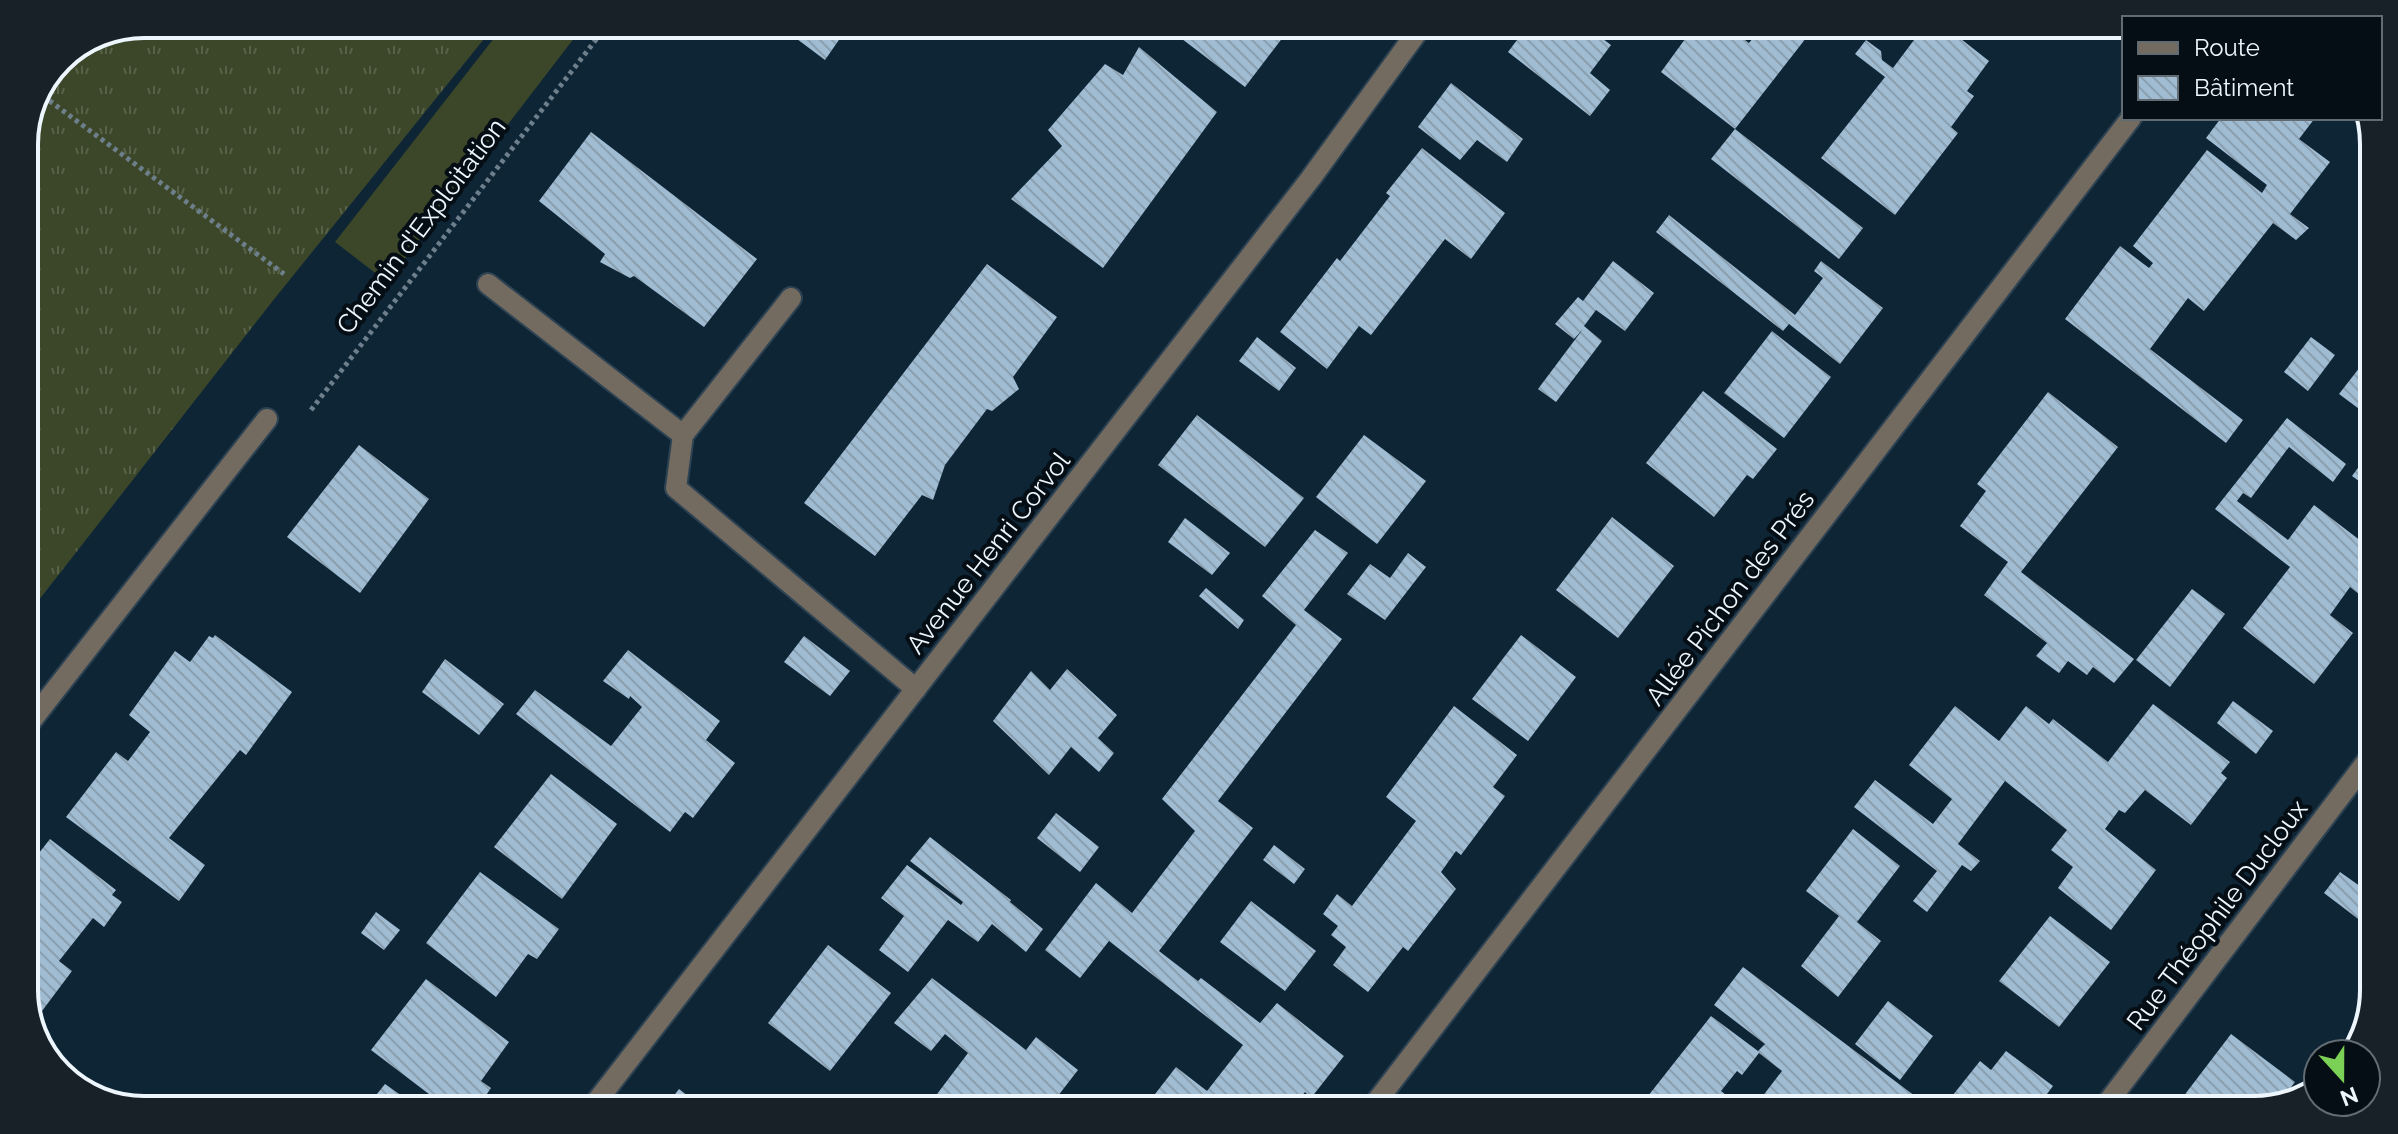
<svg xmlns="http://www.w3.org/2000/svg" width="2398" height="1134" font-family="Raleway,sans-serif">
  <defs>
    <pattern id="grass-tufts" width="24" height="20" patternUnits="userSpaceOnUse" patternTransform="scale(2)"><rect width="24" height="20" fill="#3c4729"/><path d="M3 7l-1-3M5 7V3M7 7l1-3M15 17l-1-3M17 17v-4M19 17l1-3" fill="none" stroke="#586249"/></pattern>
    <pattern id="building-back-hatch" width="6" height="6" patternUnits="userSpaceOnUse" patternTransform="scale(2)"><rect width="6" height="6" fill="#a0bcd2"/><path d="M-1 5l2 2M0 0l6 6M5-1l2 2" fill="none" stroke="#8aa0b0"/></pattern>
  </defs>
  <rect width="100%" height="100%" fill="#0e2536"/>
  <!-- grass -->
  <path fill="url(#grass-tufts)" d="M144,24H496L275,298L24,619V136L59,59Z"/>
  <!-- garden -->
  <path fill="#3c4729" d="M505,24H585L387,282L335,242Z"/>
  <!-- building -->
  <g fill="url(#building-back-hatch)">
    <path d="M777,24H850L825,60Z"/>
    <path d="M1167,24H1293L1245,87L1165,26Z"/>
    <path d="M1529,24H1583L1611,45L1590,73L1610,90L1590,116L1508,52Z"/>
    <path d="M1696,24H1724L1749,43L1762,27L1758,24H1817L1735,129L1661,72Z"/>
    <path d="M1926,24H1942L1989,61L1967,91L1974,96L1951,127L1958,133L1895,215L1821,158L1885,77L1855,54L1866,40L1881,51L1882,60L1893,68Z"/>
    <path d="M1139,47L1217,112L1103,268L1011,199L1062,146L1048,130L1105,64L1123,75Z"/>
    <path d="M1451,83L1523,139L1507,162L1477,140L1460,160L1418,127Z"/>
    <path d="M2221,118H2315L2299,139L2330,162L2290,214L2309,228L2296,240L2273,223L2204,311L2188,298L2150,349L2243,420L2226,443L2065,319L2120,246L2149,268L2153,263L2133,246L2207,150L2262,193L2267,185L2206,138Z"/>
    <path d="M1735,129L1863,228L1839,259L1711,159Z"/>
    <path d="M591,132L757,259L704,327L634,276L630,278L600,262L605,254L539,201Z"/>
    <path d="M1422,148L1505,213L1471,259L1445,239L1371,335L1359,326L1327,369L1280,332L1337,258L1340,261L1390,196L1386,193Z"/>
    <path d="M1669,215L1795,315L1823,278L1814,271L1821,261L1883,308L1840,364L1789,324L1783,331L1656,232Z"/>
    <path d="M1613,261L1654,293L1625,331L1596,310L1584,326L1602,341L1556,402L1538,389L1583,329L1574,339L1555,324L1578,297L1583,301Z"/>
    <path d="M987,264L1057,317L1013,377L1019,389L992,411L987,409L945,465L933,500L922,495L875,556L804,503Z"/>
    <path d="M1772,331L1831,377L1784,438L1724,393Z"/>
    <path d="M1257,337L1296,368L1279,391L1239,361Z"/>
    <path d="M2311,337L2335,355L2308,391L2284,372Z"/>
    <path d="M2374,349V420L2339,394Z"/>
    <path d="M1703,391L1777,449L1753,479L1747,475L1714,517L1646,463Z"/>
    <path d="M2048,392L2118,447L2021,572L2134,659L2114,683L2093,667L2087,675L2068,661L2059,673L2036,656L2047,643L1984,595L2008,562L1960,526L1986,491L1977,484Z"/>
    <path d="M1197,415L1304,498L1265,547L1158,465Z"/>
    <path d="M2287,418L2346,464L2333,482L2289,447L2251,498L2243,493L2237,501L2288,540L2314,505L2374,551V606L2350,587L2330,615L2353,633L2314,684L2243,628L2290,567L2215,509Z"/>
    <path d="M1364,435L1426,481L1377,544L1316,497Z"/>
    <path d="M359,445L429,499L360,593L287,537Z"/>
    <path d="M2374,446V492L2352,476Z"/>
    <path d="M1612,517L1674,566L1618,638L1556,590Z"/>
    <path d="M1185,518L1230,553L1212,575L1168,542Z"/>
    <path d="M1315,530L1348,553L1304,610L1342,639L1218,801L1253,828L1159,951L1198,981L1201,978L1260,1023L1277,1003L1344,1056L1311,1098L1305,1092L1291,1110H1149L1145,1107L1176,1067L1207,1091L1243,1045L1109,941L1080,978L1045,950L1096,883L1132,913L1195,831L1162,799L1296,625L1262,596Z"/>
    <path d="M1408,553L1426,567L1385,620L1347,594L1370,564L1390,578Z"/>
    <path d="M1206,588L1244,620L1238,629L1199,596Z"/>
    <path d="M2192,589L2225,614L2170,687L2136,660Z"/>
    <path d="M215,635L292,692L246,755L240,750L169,838L205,865L179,901L66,817L116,752L128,761L150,732L129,715L175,651L190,662L209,636L213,638Z"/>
    <path d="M1521,635L1576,677L1528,741L1472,699Z"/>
    <path d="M804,636L850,671L830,696L784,662Z"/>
    <path d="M628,650L720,721L706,740L735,763L693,818L685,812L670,832L516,714L535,690L611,746L642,707L630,696L629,699L603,681Z"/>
    <path d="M445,659L504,704L479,735L422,692Z"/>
    <path d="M1067,669L1117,715L1098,738L1114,753L1099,772L1071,747L1049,775L993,721L1031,671L1050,690Z"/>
    <path d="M2233,701L2273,731L2256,754L2217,723Z"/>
    <path d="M2153,704L2230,762L2221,773L2227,778L2191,825L2145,790L2125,813L2119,810L2105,829L2156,870L2111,930L2058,888L2073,867L2051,850L2067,830L2005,781L1958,844L1980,861L1971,871L1962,865L1927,912L1913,901L1937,871L1854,807L1875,780L1933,824L1952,799L1909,765L1955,706L1999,741L2026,706L2049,724L2053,719L2108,762Z"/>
    <path d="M1454,706L1517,755L1493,787L1505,796L1461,855L1456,851L1441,872L1456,889L1408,951L1403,947L1368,992L1333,965L1346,947L1331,935L1338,926L1323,914L1337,894L1352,906L1416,821L1386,797Z"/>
    <path d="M551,774L617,824L562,899L494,847Z"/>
    <path d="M1056,813L1099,847L1080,872L1037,838Z"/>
    <path d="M1853,829L1900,866L1857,922L1881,941L1838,997L1801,966L1839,916L1806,891Z"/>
    <path d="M930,837L1011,900L1010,902L1043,929L1026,952L992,924L978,942L948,920L908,972L879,950L904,916L881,898L907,865L961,905L963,902L910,861Z"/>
    <path d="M50,839L116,890L112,895L122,902L104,927L93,918L59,961L72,971L33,1023L24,998V872Z"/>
    <path d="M1274,845L1305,869L1294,884L1263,860Z"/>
    <path d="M480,872L559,929L537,959L528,954L496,997L426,943Z"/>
    <path d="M2340,872L2374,896V931L2324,893Z"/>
    <path d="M1251,901L1316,951L1285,991L1220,942Z"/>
    <path d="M376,912L400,930L384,950L361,933Z"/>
    <path d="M2050,916L2110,962L2059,1027L1999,981Z"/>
    <path d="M828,945L891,993L830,1071L768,1023Z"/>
    <path d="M1743,967L1919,1099L1910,1110H1752L1782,1071L1759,1053L1742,1075L1737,1071L1721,1091L1745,1110H1637L1711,1016L1758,1051L1765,1044L1714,1005Z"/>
    <path d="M932,978L1026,1050L1036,1037L1078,1070L1047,1110H925L968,1053L945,1034L931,1051L894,1023Z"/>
    <path d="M426,979L509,1042L481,1081L491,1088L476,1110H450L371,1050Z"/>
    <path d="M1888,1001L1933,1036L1900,1080L1855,1044Z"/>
    <path d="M2231,1034L2295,1082L2279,1103L2255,1110H2173Z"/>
    <path d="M2006,1051L2053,1086L2035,1110H1951L1945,1105L1980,1061L1991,1070Z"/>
    <path d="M385,1084L422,1110H364Z"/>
    <path d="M679,1089L706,1110H663Z"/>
  </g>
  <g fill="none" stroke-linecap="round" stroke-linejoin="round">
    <!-- minor casing -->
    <g stroke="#2d4252" stroke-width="24">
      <g id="minor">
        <path d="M488,284L683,435"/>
        <path d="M791,298L683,435L676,488L916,689"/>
        <path d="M24,730L267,419"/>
        <path d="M590,1110L1311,178L1423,24"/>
        <path d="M1370,1110L2131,118"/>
        <path d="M2102,1110L2374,752"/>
      </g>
    </g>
    <!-- path -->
    <g stroke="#6e7f8c" stroke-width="5" stroke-dasharray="4 4" stroke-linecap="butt">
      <path d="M43,96L284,274"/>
      <path d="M311,410L608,24"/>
    </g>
    <!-- minor -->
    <use href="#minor" stroke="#736b60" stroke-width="20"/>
  </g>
  <g text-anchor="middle" stroke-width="8" stroke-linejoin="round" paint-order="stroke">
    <!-- street labels -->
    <g font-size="26" fill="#edf6fd" stroke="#050d15">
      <text transform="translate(421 226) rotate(-53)" y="9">Chemin d'Exploitation</text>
      <text transform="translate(988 553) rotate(-52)" y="9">Avenue Henri Corvol</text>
      <text transform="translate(1730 598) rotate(-53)" y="9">Allée Pichon des Prés</text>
      <text transform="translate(2217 915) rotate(-53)" y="9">Rue Théophile Ducloux</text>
    </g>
  </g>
  <!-- crop -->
  <path d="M0 0H2398V1134H0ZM144 38H2254A106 106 0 0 1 2360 144V990A106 106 0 0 1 2254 1096H144A106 106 0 0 1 38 990V144A106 106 0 0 1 144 38Z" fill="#182028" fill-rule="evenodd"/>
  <path fill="none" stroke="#edf6fd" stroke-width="4" d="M144 38H2254A106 106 0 0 1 2360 144V990A106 106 0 0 1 2254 1096H144A106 106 0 0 1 38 990V144A106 106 0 0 1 144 38Z"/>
  <!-- legend -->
  <rect x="2122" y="16" width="260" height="104" fill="#050d15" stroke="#626a72" stroke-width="2"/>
  <rect x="2138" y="42" width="40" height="12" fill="#736b60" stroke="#626a72" stroke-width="2"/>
  <text x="2194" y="56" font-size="24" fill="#edf6fd">Route</text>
  <rect x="2138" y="76" width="40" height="24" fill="url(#building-back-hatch)" stroke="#626a72" stroke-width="2"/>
  <text x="2194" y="96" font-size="24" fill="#edf6fd">Bâtiment</text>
  <!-- north arrow -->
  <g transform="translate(2342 1078) rotate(159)"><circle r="38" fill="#050d15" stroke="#626a72" stroke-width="2"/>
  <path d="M0-6L14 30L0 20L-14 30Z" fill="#7bd155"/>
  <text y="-12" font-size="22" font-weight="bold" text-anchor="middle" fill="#edf6fd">N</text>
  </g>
</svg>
